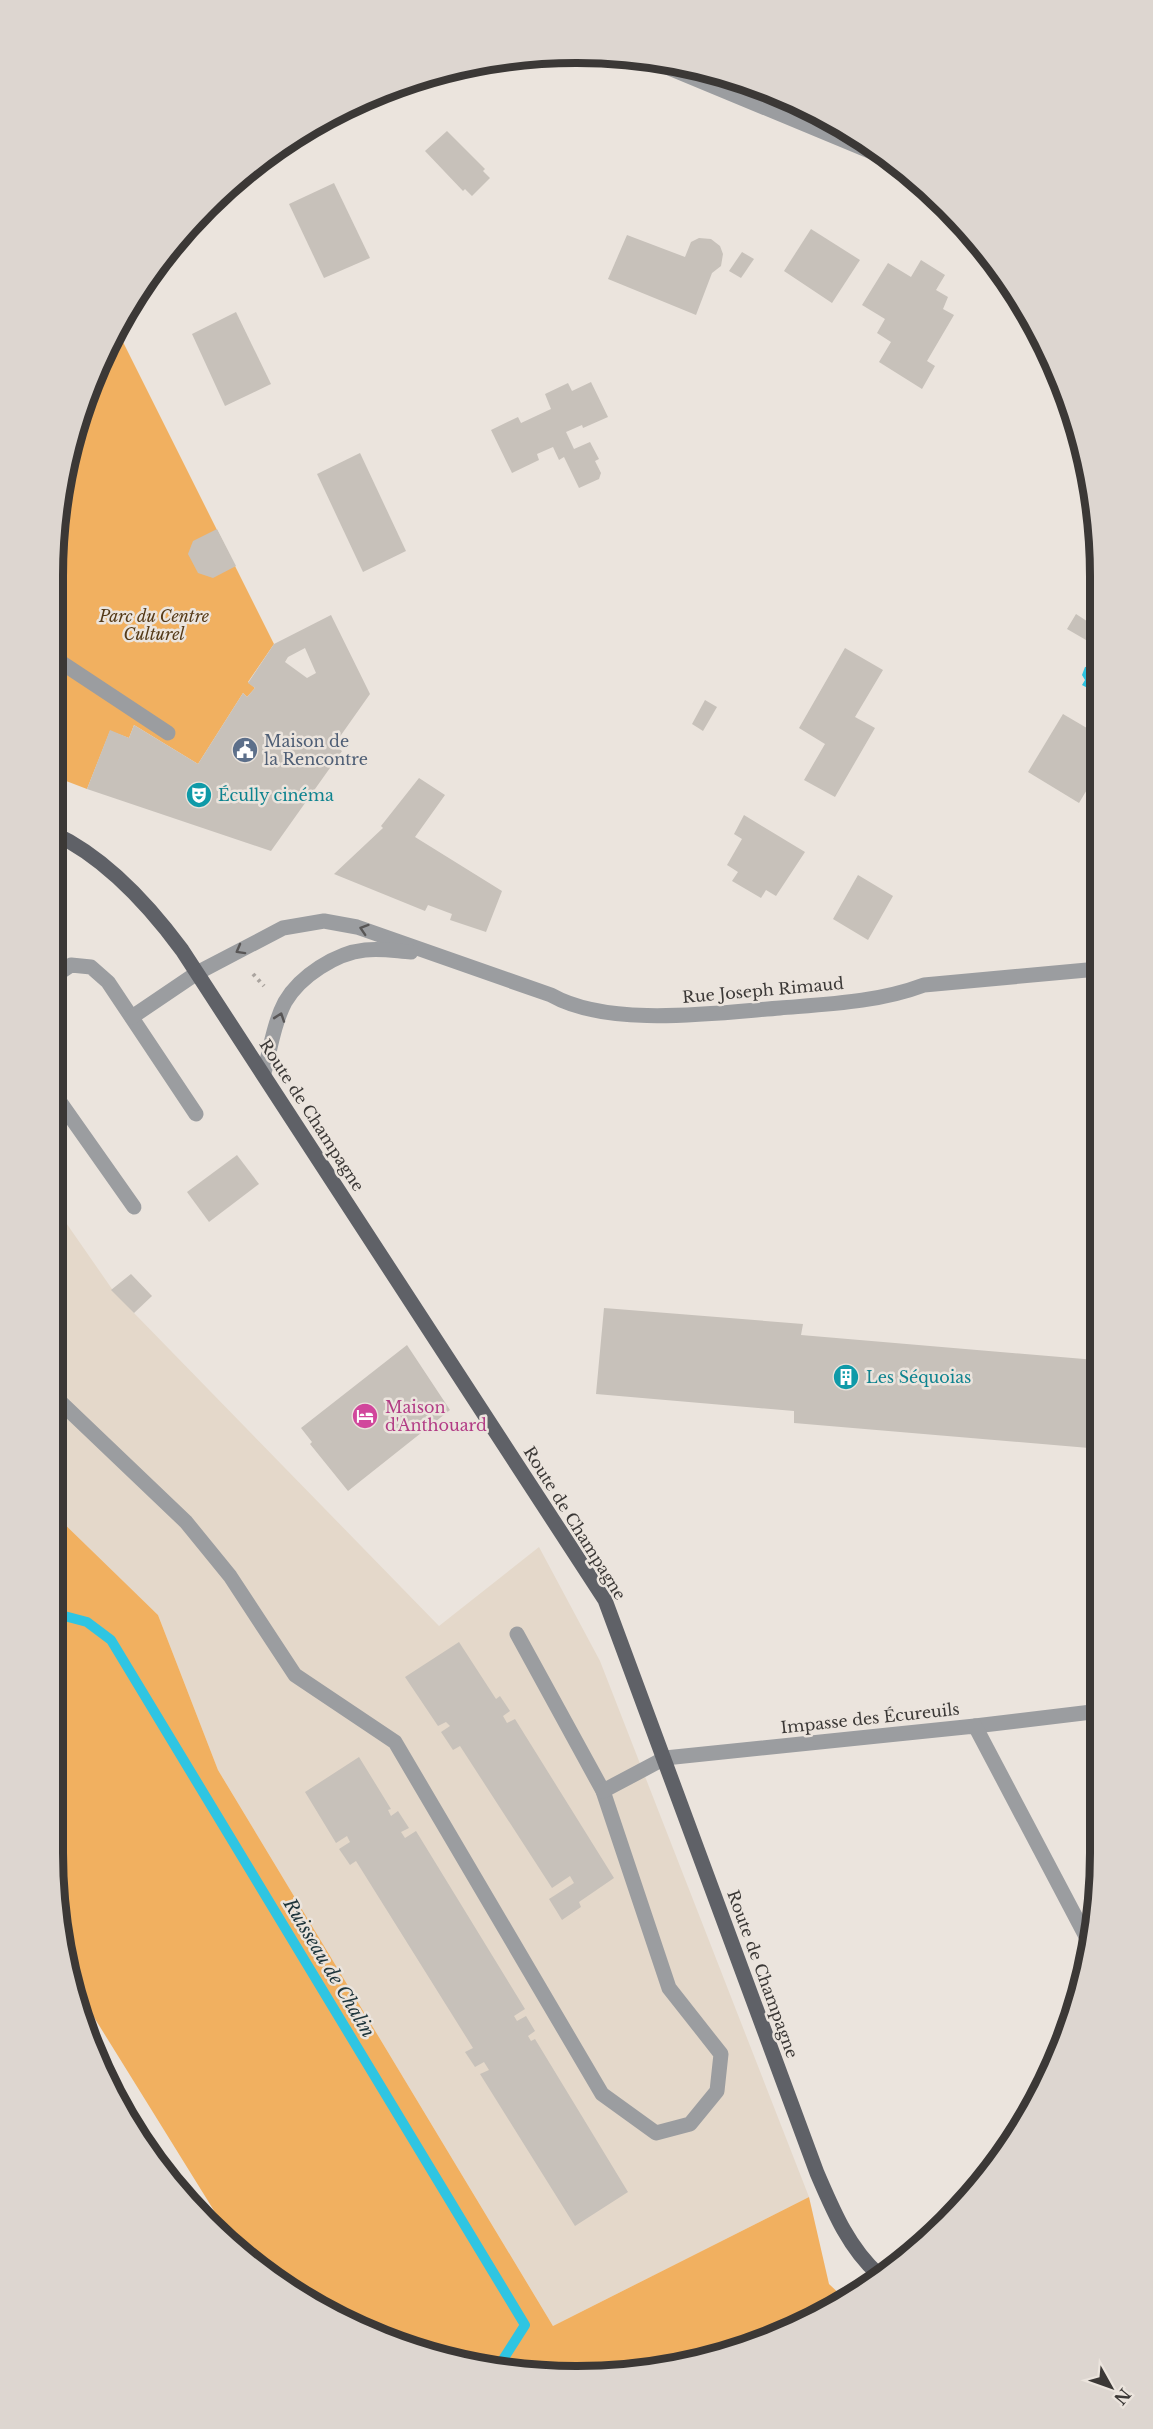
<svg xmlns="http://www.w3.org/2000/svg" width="1153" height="2429" font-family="'Libre Baskerville',serif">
  <rect width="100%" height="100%" fill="#ebe4dd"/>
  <!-- built -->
  <path fill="#e4d8ca" d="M53,1204L112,1289L134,1313L439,1626L539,1547L600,1661L809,2197L553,2326L218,1770L158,1615L53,1515Z"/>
  <!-- green -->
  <g fill="#f1b060">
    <path d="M117,330L274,644L248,682L255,688L247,697L243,693L198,764L134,725L129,738L110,731L87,789L53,776V576L63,475L92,376Z"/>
    <path d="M53,1513L158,1615L218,1770L553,2326L809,2197L829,2284L846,2300L838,2306L678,2366L576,2376L475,2366L315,2306L231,2238L74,1985L53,1852Z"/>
  </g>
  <!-- water -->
  <path fill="#2fc5e2" d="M1096,661V662L1097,693L1082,685L1085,680L1082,675L1085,667L1093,666Z"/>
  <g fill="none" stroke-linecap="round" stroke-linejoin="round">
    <!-- stream -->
    <path stroke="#2fc5e2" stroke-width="10" d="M53,1613L87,1622L111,1640L525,2325L497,2369"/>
  </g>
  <!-- building -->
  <g fill="#c7c1ba" fill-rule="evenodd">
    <path d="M752,85L777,92L810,111L809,113Z"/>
    <path d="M447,131L485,169L483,171L490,178L472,196L465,189L463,191L425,151Z"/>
    <path d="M334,183L370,258L324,278L289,204Z"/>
    <path d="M811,229L860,260L832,303L784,271Z"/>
    <path d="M627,235L685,257L691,242L699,238L711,239L720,246L723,254L721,266L712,273L696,315L608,279Z"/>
    <path d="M742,252L754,259L741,278L729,271Z"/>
    <path d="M921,260L945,275L936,290L948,297L943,309L954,315L927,361L935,366L922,389L879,362L891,342L877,333L885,319L862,305L888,263L911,277Z"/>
    <path d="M236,312L271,384L225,406L192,334Z"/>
    <path d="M591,382L608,417L583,428L582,425L566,432L574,449L590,442L599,459L595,461L601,473L599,479L579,488L564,457L559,460L553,447L537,454L539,460L512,473L491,430L518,417L521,423L551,409L545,394L568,383L572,391Z"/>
    <path d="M360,453L406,551L363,572L317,474Z"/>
    <path d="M217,529L236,566L213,578L198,573L188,554L193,541Z"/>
    <path d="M1076,614L1096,627V635L1091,632L1086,640L1067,629Z"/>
    <path d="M331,615L370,694L334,745L342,751L271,851L87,789L110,730L129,738L134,725L198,764L243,693L247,697L255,688L248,683L274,644ZM305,648L316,673L307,678L285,662L288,657Z"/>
    <path d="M845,648L883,670L855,717L875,728L835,797L804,780L825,744L799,728Z"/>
    <path d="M705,700L717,707L703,731L692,724Z"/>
    <path d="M1063,714L1097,734V773L1079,803L1028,772Z"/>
    <path d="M419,778L445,795L415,837L502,891L486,932L450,920L452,914L428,905L425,911L334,874L383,828L381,826Z"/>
    <path d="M744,815L805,852L776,896L766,890L761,898L732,881L738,872L727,865L742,839L734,834Z"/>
    <path d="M858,875L893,896L868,940L833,919Z"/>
    <path d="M237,1155L259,1184L209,1222L187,1192Z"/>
    <path d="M131,1274L152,1296L134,1313L111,1290Z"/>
    <path d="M604,1308L803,1324L801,1335L1096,1360L1089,1448L794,1423V1411L596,1394Z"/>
    <path d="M407,1345L450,1410L348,1491L310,1444L312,1442L301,1428Z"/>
    <path d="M459,1642L496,1699L500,1696L510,1711L503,1716L507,1723L515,1719L614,1878L579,1902L581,1907L562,1920L549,1899L574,1883L570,1876L552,1888L460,1746L453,1750L441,1732L450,1726L446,1722L438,1726L405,1677Z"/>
    <path d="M359,1757L391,1809L388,1810L391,1816L398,1811L409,1828L401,1832L405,1838L416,1831L525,2009L514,2016L517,2021L526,2016L535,2031L528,2036L531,2041L535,2039L628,2192L575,2226L480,2074L489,2070L484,2062L475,2067L465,2052L473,2048L356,1861L350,1865L339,1849L350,1842L347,1836L336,1843L305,1792Z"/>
  </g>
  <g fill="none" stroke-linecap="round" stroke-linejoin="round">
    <!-- path -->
    <path stroke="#aaa49f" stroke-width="4" stroke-dasharray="3 4.5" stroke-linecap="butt" d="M253,974L264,986"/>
    <!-- minor -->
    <g stroke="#9b9da0" stroke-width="15">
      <path d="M650,60L896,162"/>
      <path d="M53,657L168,733"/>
      <path d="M53,977L71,965L91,967L108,982L196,1114"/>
      <path d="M132,1017L197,973L283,928L324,921L357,927L551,995C609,1028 715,1013 780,1008C829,1004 879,1002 924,985L1098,969"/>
      <path d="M264,1073C270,1050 274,1023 285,1002C300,976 336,953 365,950C381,948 396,951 411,952"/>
      <path d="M53,1092L134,1207"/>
      <path d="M53,1395L186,1522L230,1576L295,1675L395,1742L602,2094L656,2133L690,2124L717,2091L721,2054L669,1988L603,1791L517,1634"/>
      <path d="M975,1726L1100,1711"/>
      <path d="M603,1791L665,1758L975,1726L1091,1946"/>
    </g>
    <!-- major -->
    <path stroke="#5f6167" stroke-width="15" d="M53,833C105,857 148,904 182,950L605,1600L817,2173C833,2210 848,2247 878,2274"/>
  </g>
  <!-- one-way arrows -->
  <defs><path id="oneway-chevron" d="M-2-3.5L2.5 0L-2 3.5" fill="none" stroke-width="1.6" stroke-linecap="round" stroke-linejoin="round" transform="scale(1.5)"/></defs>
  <g stroke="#585656">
    <use href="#oneway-chevron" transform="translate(364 929) rotate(-162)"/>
    <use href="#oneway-chevron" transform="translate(240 950) rotate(151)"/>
    <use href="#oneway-chevron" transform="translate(280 1017) rotate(-71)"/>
  </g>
  <!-- icons -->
  <defs>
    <g id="civic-disc" transform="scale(1.35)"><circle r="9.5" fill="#5c6f8a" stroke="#ebe4dd"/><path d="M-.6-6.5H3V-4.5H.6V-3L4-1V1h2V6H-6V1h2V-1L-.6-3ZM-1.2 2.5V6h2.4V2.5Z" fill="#fff"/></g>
    <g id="theatre-disc" transform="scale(1.35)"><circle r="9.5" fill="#0f9aa8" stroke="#ebe4dd"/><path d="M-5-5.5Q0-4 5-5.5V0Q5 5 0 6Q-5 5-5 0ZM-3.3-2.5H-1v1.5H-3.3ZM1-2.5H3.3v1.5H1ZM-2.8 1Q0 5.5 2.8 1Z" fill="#fff"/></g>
    <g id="building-disc" transform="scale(1.35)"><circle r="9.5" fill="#0f9aa8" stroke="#ebe4dd"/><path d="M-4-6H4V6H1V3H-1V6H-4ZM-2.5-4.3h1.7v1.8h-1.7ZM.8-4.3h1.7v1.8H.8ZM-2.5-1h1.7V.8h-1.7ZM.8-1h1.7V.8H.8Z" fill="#fff"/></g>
    <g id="hotel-disc" transform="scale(1.35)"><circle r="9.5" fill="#d1479c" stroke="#ebe4dd"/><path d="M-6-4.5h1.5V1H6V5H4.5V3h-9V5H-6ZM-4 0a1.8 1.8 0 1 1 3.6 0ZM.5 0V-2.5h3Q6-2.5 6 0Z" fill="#fff"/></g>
  </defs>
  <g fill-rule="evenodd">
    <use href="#civic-disc" x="245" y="750"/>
    <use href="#theatre-disc" x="199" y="795"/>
    <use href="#building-disc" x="846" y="1377"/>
    <use href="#hotel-disc" x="365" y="1416"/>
  </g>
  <g text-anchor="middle" stroke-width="5" stroke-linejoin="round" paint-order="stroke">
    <!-- park labels -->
    <g font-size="16" font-style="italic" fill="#553a18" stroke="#ebe4dd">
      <text x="154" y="622">Parc du Centre<tspan x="154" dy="18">Culturel</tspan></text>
    </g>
    <!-- service labels -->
    <g font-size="16" fill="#4e5e75" stroke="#ebe4dd" text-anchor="start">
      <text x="264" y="747">Maison de<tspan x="264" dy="18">la Rencontre</tspan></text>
    </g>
    <!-- culture labels -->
    <g font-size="16" fill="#0d838f" stroke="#ebe4dd" text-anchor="start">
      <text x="218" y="801">Écully cinéma</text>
      <text x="866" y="1383">Les Séquoias</text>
    </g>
    <!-- street labels -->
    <g font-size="16" fill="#3b3836" stroke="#ebe4dd">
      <text transform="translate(763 990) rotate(-5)" y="6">Rue Joseph Rimaud</text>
      <text transform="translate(312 1115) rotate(57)" y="6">Route de Champagne</text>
      <text transform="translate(575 1523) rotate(58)" y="6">Route de Champagne</text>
      <text transform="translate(870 1718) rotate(-6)" y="6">Impasse des Écureuils</text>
      <text transform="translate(763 1974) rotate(70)" y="6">Route de Champagne</text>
    </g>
    <!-- hotel labels -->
    <g font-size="16" fill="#b23c85" stroke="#ebe4dd" text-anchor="start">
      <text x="385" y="1413">Maison<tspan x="385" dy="18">d'Anthouard</tspan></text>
    </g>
    <!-- water labels -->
    <g font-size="18" font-style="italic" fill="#1e353b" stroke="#ebe4dd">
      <text transform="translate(329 1968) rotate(59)" y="6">Ruisseau de Chalin</text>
    </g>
  </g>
  <!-- crop -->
  <path d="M0 0H1153V2429H0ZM576 63H577A513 513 0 0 1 1090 576V1853A513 513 0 0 1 577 2366H576A513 513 0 0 1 63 1853V576A513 513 0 0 1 576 63Z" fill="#ddd6d0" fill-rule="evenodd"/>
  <path fill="none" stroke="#3b3836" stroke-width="8" d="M576 63H577A513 513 0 0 1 1090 576V1853A513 513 0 0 1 577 2366H576A513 513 0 0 1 63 1853V576A513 513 0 0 1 576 63Z"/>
  <!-- north arrow -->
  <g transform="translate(1111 2387) rotate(130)" stroke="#ebe4dd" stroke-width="4.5" paint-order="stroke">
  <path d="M0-4.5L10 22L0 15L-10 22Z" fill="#3b3836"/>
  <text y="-9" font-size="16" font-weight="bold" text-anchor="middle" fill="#3b3836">N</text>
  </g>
</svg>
